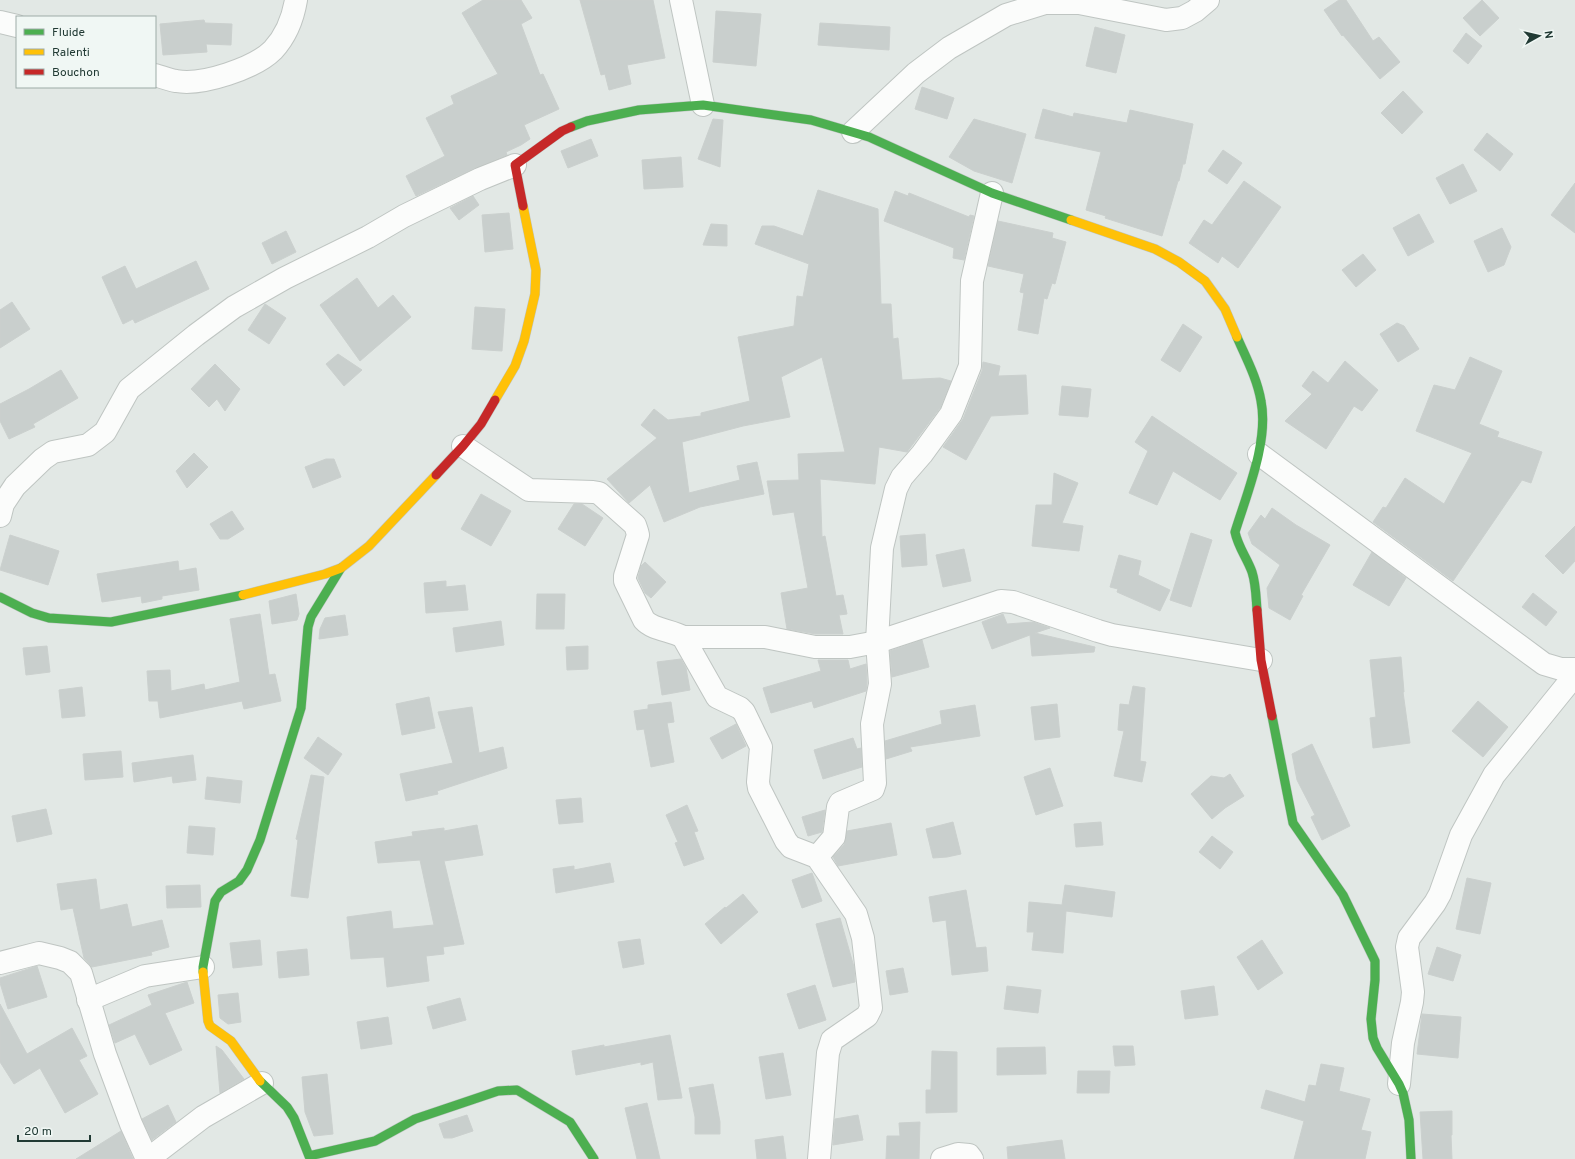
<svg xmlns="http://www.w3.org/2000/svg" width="1575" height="1159" font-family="Overpass,sans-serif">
  <rect width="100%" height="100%" fill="#e2e8e5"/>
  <!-- building -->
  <g fill="#c9cfcd" stroke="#cbd0ce">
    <path d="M483,0H521L532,18L521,24L540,75L543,74L559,109L524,125L530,139L521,145L506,152L507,155L475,168L416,196L406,176L445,156L426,118L454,104L451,96L498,74L462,13Z"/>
    <path d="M580,0H653L665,58L627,65L631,84L609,90L605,74L601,75Z"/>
    <path d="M1339,0H1346L1373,41L1379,37L1400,62L1380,79L1343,35L1342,36L1324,10Z"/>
    <path d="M1482,0L1499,18L1480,36L1463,18Z"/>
    <path d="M716,11L761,14L756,66L713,62Z"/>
    <path d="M204,20L205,23L232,24L231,45L206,44L207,52L163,55L160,24Z"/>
    <path d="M820,23L890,27L889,50L818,45Z"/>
    <path d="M1095,27L1125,35L1116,73L1086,66Z"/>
    <path d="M1466,33L1482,46L1468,64L1453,51Z"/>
    <path d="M922,87L954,98L947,119L915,109Z"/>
    <path d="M1403,91L1423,112L1402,134L1381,113Z"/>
    <path d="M1043,109L1073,117L1074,113L1127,123L1130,110L1193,124L1185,164H1183L1179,181H1178L1162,236L1105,218L1106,216L1086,210L1101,152L1035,138Z"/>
    <path d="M713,119L723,120L720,167L698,159Z"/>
    <path d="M974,119L1026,134L1012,183L974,171L949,157Z"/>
    <path d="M1487,133L1513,154L1500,171L1474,150Z"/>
    <path d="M591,139L598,156L568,168L561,151Z"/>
    <path d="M1223,150L1242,163L1227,184L1208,171Z"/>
    <path d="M681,157L683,187L644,189L642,160Z"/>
    <path d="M1463,164L1477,191L1450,204L1436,178Z"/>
    <path d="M1244,181L1281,207L1238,268L1222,256L1218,263L1189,243L1204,220L1212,225Z"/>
    <path d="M1575,183V233L1551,215Z"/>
    <path d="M818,190L878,209L881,304H891L893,339L898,338L902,380L940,378L951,381L940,408L907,452L879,447L875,484L820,479L822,537L825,536L836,596L843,595L847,614L839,615L843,634H816L787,629L781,593L808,588L794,512L773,515L767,481L799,480L798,454L845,452L822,357L781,377L790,417L743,426L682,442L689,493L740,480L737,466L757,462L764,494L700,507L664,522L650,485L629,503L607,479L657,438L641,425L654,409L668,420L701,416V413L750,401L738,337L794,326L797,296L803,297L809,264L755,244L762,226H774L803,236L806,227H808H806Z"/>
    <path d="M895,191L908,196L909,193L969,217L970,215L974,216L964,260L953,258L954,248L884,221Z"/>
    <path d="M473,196L479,205L459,220L450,208Z"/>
    <path d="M509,213L513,249L485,252L482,215Z"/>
    <path d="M1419,214L1434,242L1408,256L1393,228Z"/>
    <path d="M998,221L1053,233L1052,238L1066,242L1055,284L1052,283L1047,299L1044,298L1038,334L1018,330L1024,293L1020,292L1024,274L988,266Z"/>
    <path d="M711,224L727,225V246L703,245Z"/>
    <path d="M1502,228L1511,247L1504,265L1488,272L1474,241Z"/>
    <path d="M286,231L296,252L272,264L262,243Z"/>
    <path d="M1363,254L1376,270L1356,287L1342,270Z"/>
    <path d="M196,261L209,289L135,323L133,319L123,324L102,277L125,266L136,289Z"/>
    <path d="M357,278L378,308L393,295L411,317L360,361L320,305Z"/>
    <path d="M12,302L30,329L0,348V310Z"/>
    <path d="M265,304L286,318L269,344L248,330Z"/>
    <path d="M475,307L505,309L502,351L472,349Z"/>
    <path d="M1397,323L1404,326L1419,349L1398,362L1380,334Z"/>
    <path d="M1183,324L1202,337L1180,372L1161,360Z"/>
    <path d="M338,354L362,370L344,386L326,364Z"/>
    <path d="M1470,357L1502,371L1479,424L1499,432L1497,437L1542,452L1531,483L1522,480L1453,581L1373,522L1383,507L1386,508L1405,478L1444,504L1472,453L1416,431L1434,385L1455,390Z"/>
    <path d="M1345,361L1378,390L1362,411L1354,406L1326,449L1285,421L1312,394L1302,386L1313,371L1328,383Z"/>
    <path d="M983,362L1000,366L998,376L1026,375L1028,414L991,416L966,460L943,447L963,419L982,371Z"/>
    <path d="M215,364L240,389L225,411L217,399L209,407L191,389Z"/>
    <path d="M61,370L78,398L33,424L35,427L9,439L0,421V404L29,389Z"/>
    <path d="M1062,386L1091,389L1088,417L1059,415Z"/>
    <path d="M1152,416L1237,473L1220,500L1173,471L1157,505L1129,493L1148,451L1135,442Z"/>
    <path d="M194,453L208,467L187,488L176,471Z"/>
    <path d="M326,459H334L341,477L313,488L305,467Z"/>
    <path d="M1054,473L1078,483L1062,523L1083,526L1079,551L1032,546L1036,505H1052Z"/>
    <path d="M481,494L511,511L491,546L461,529Z"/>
    <path d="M574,504H582L603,518L585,546L558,529Z"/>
    <path d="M1272,508L1296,525L1330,545L1301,595L1303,596L1290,620L1269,608L1267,588L1280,565L1252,544L1248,533L1261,515L1265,519Z"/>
    <path d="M232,511L244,529L228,539H220L210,524Z"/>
    <path d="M1575,526V561L1563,574L1545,556Z"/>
    <path d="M1191,533L1212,540L1191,607L1170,600Z"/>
    <path d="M925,534L927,565L902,567L900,536Z"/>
    <path d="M10,535L59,551L48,585L0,570Z"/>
    <path d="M964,549L971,581L943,587L936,555Z"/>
    <path d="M1372,552L1406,578L1389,606L1353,585Z"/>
    <path d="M1119,555L1141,561L1138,575L1170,590L1160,611L1117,592L1118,589L1110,587Z"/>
    <path d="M178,561L179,571L196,568L199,590L162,596V599L142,603L141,596L102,602L97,574Z"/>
    <path d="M645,562L666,582L651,598L645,593L638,578L641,566Z"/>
    <path d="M446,581V587L465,585L468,610L426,613L424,583Z"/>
    <path d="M1533,593L1557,612L1546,626L1522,607Z"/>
    <path d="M296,594L299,614L297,620L272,624L269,601Z"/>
    <path d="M537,594H565L564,629H536Z"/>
    <path d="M260,614L269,675L275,674L281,701L244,709L242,701L160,718L158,701H149L147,671L170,670L171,691L204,684L205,690L240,682L230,619Z"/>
    <path d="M1003,614L1007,624L1033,622L1050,628L1035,633L1095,647L1094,652L1032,656L1030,635L992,649L982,622Z"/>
    <path d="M345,615L348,635L319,639L320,629L325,618Z"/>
    <path d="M501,621L504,645L456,652L453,628Z"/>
    <path d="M922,640L929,667L892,677L890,651Z"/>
    <path d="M47,646L50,672L26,675L23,648Z"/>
    <path d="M588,646V669L567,670L566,647Z"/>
    <path d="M1401,657L1404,692H1403L1410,743L1373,748L1370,718L1376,717L1370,660Z"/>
    <path d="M681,659L686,668L690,690L662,695L657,662Z"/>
    <path d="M818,660H848L850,669L866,664L867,683L866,691L814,708L812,701L771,713L763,688L821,671Z"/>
    <path d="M1133,686L1145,688L1140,761L1146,762L1142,782L1114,776L1124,731L1118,730L1120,704L1129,705Z"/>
    <path d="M82,687L85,716L62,718L59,690Z"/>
    <path d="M429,697L435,728L402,735L396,704Z"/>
    <path d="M1478,701L1508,727L1483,757L1452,731Z"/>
    <path d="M671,702L674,722L667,723L674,762L651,767L644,729L637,730L634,711L648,709V705Z"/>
    <path d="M1057,704L1060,737L1035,740L1031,707Z"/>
    <path d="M975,705L980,736L910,747L912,751L886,759L885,741L942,724L940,711Z"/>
    <path d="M472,707L479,753L503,747L507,768L437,791L438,794L406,801L400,774L453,763L438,712Z"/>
    <path d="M736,724L746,746L722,759L710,738Z"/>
    <path d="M318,737L342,754L328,775L304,758Z"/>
    <path d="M853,738L857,749L861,748L862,767L823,779L814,750Z"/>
    <path d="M1312,744L1350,826L1322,840L1311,817L1315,815L1297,780L1292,754Z"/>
    <path d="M121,751L123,777L85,780L83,754Z"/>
    <path d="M193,755L196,780L173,783L172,776L134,782L132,763Z"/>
    <path d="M1050,768L1063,806L1036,815L1024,777Z"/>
    <path d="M1230,774L1244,796L1225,808L1212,819L1191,794L1211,776L1224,778Z"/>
    <path d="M311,775L324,777L308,898L291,896L298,840L296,839Z"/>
    <path d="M207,777L242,781L240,803L205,799Z"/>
    <path d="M581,798L583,822L559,824L556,800Z"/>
    <path d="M687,805L698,831L694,832L704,859L684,866L675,843L678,842L666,815Z"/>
    <path d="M46,809L52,834L17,842L12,816Z"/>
    <path d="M825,810L822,832L808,836L802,817Z"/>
    <path d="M953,822L961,854L947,857L933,858L926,829Z"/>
    <path d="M1101,822L1103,845L1076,847L1074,824Z"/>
    <path d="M891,823L897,855L838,866L833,857L844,845L847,831Z"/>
    <path d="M477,825L483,855L444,861L464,944L443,947L444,954L426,956L429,981L387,987L384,957L351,959L347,917L391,911L393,929L434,925L420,860L378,863L375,842L413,836L412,832L444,828V831Z"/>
    <path d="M189,826L215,828L213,855L187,853Z"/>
    <path d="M1212,836L1233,852L1220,869L1199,852Z"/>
    <path d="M610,863L614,882L556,893L553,869L574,866V870Z"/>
    <path d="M812,873L822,901L802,908L792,880Z"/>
    <path d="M1467,878L1491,883L1480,934L1456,929Z"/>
    <path d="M96,879L100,910L127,904L132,927L162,920L169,947L151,952L152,955L92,967L84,958L73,908L61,910L57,884Z"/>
    <path d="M200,885L201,907L167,908L166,886Z"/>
    <path d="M1065,885L1115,892L1112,917L1066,911L1063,953L1032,950L1034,932H1027L1029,902L1062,905Z"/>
    <path d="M966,890L976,948L986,947L988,971L952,975L946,920L933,922L929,897Z"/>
    <path d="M743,894L758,912L721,944L705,924L725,907L726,908Z"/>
    <path d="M840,918L854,967L855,982L833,987L816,924Z"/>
    <path d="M640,939L644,964L623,968L618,942Z"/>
    <path d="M260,940L262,965L233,968L230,943Z"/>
    <path d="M1262,940L1283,973L1258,990L1237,957Z"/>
    <path d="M1437,947L1461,955L1453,981L1428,974Z"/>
    <path d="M307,949L309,975L279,978L277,952Z"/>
    <path d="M37,966L47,997L8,1009L0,983V978Z"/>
    <path d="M903,968L908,992L890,995L886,971Z"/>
    <path d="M187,982L194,1003L165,1013L182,1050L150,1065L135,1034L115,1043L109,1025L152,1005L148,995Z"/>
    <path d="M815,985L826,1020L799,1029L787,994Z"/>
    <path d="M1007,986L1041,990L1038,1013L1004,1009Z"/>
    <path d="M1214,986L1218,1015L1185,1019L1181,991Z"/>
    <path d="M238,993L241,1022L228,1024L220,1018L218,995Z"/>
    <path d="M460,998L466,1020L433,1029L427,1007Z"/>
    <path d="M0,1004L27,1054L72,1028L87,1056L79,1060L98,1094L65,1113L40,1068L14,1084L0,1062Z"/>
    <path d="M1422,1014L1461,1017L1458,1058L1417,1054Z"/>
    <path d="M388,1017L392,1044L361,1049L357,1022Z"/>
    <path d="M670,1035L682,1098L658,1100L653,1062L641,1065V1062L576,1075L572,1051L604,1045V1047Z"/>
    <path d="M216,1046L222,1050L244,1079L220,1093Z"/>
    <path d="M1113,1046H1133L1135,1065L1115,1066Z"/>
    <path d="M1045,1047L1046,1074L997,1075V1048Z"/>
    <path d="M932,1051L957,1052V1112L926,1113V1090H931Z"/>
    <path d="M783,1053L791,1095L766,1099L759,1057Z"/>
    <path d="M1321,1064L1344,1068L1339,1091L1370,1099L1361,1130L1371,1132L1365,1159H1294L1304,1121L1261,1108L1266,1090L1305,1102L1309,1085L1316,1086Z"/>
    <path d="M1078,1071H1110L1109,1093H1077Z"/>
    <path d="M327,1074L333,1134L314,1136L305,1112L302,1077Z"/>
    <path d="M713,1084L720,1122V1134H695V1117L689,1088Z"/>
    <path d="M647,1103L660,1159H637L625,1108Z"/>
    <path d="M168,1105L176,1122L152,1140L142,1119Z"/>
    <path d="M1452,1111V1135H1451L1452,1159H1423L1420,1112Z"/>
    <path d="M467,1115L473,1131L452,1138H444L439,1124Z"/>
    <path d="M858,1115L863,1140L833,1145L835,1119Z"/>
    <path d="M920,1122L919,1159H886L887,1136H900L899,1123Z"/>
    <path d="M121,1131L133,1159H76Z"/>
    <path d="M783,1136L786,1159H757L755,1140Z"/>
    <path d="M1062,1140L1065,1159H1008L1007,1147Z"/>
  </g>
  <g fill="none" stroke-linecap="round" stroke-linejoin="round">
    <!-- street casing -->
    <g stroke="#bfc5c2" stroke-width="24">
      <g id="street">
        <path d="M681,0L703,105"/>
        <path d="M0,22L17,26"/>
        <path d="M155,75C162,77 169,80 176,81C202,86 255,68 273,50C286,36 293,18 296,0"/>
        <path d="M853,132L916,73L949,48L1006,15L1045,3H1079L1166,20L1182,18L1195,11L1208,0"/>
        <path d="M463,446L529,490L593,492L599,493L635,525L637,531L638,535L625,576V581L644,620C653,630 671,630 683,637L717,697L740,708L744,712L761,747L758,782L759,788L786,841L791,847L817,857L856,914L863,938L871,1008L867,1016L832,1040L828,1053L819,1159"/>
        <path d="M1259,454L1544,664L1561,669H1575"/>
        <path d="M0,516L3,504L15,486L43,459L53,452L88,445L105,432L129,389L196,335L234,307L285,278L368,237L404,216L480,179L515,165"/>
        <path d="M683,637H765L815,647H850L877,642L1001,601L1013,602L1098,631L1112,635L1261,660"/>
        <path d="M817,857L834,837L838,807L840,803L873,789L875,783L872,724L880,684L877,642L882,548L896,489L902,477L922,454L951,414L970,366L972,281L992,193"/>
        <path d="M0,963L39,953L60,958L70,962L81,973L105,1054L131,1124L147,1159"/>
        <path d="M88,1000L145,976L203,967"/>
        <path d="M1399,1084L1403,1043L1412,1002L1413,992L1407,947L1409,938L1435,903L1440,894L1461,835L1494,775L1575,675"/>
        <path d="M148,1159L203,1117L262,1083"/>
        <path d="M942,1159L958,1154L969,1155L972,1159"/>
      </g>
    </g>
    <!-- fast casing -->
    <g stroke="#bec5c2" stroke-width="10">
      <g id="fast">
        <path d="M571,127L587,121L639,110L703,105L811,120L869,137L992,193L1071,220"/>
        <path d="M1237,337C1246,358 1257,378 1261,401C1269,441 1247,493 1235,532C1238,547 1247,558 1252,572C1256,584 1256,598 1257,610"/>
        <path d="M0,597L32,613L49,618L111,622L243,595"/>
        <path d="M1272,716L1293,823L1343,895L1375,961V980L1371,1019L1373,1038L1377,1048L1399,1084L1403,1093L1409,1120L1411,1159"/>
        <path d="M203,972V967L215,901L221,892L239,881L247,870L260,840L301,708L308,627L311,617L341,568"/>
        <path d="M260,1081L287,1107L294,1118L309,1156L375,1141L415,1119L498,1091L517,1090L570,1122L594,1159"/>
      </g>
    </g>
    <!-- slow casing -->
    <g stroke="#bec5c2" stroke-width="10">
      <g id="slow">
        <path d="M1071,220L1155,249L1179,262L1205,281L1225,309L1237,337"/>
        <path d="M495,400L515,366L524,341L535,294L536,270L523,206"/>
        <path d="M243,595L325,574L341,568L369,546L436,475"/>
        <path d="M203,972L208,1021L210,1026L231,1041L260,1081"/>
      </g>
    </g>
    <!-- jam casing -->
    <g stroke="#bec5c2" stroke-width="10">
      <g id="jam">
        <path d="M523,206L515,165L562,131L571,127"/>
        <path d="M436,475L463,446L481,424L495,400"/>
        <path d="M1257,610L1261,660L1272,716"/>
      </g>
    </g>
    <!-- street -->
    <use href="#street" stroke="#fbfcfb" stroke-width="22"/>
    <!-- fast -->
    <use href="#fast" stroke="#4caf50" stroke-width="9"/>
    <!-- slow -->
    <use href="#slow" stroke="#ffc107" stroke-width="9"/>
    <!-- jam -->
    <use href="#jam" stroke="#c62828" stroke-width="9"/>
  </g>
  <!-- legend -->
  <rect x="16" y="16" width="140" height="72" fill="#f0f7f4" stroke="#9daba7"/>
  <rect x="24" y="29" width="20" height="6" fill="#4caf50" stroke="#9daba7"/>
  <text x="52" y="36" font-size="12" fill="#213a34">Fluide</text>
  <rect x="24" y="49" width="20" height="6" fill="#ffc107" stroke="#9daba7"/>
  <text x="52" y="56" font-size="12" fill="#213a34">Ralenti</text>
  <rect x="24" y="69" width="20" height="6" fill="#c62828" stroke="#9daba7"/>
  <text x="52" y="76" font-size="12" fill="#213a34">Bouchon</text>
  <!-- north arrow -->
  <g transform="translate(1539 36) rotate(82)" stroke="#f0f7f4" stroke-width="3" paint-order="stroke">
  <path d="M0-3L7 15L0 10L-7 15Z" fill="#213a34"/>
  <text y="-6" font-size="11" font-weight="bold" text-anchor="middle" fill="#213a34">N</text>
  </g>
  <!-- scale -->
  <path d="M18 1135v6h72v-6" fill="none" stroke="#213a34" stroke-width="2"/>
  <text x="24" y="1135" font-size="12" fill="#213a34" stroke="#f0f7f4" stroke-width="3" paint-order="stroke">20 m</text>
</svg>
